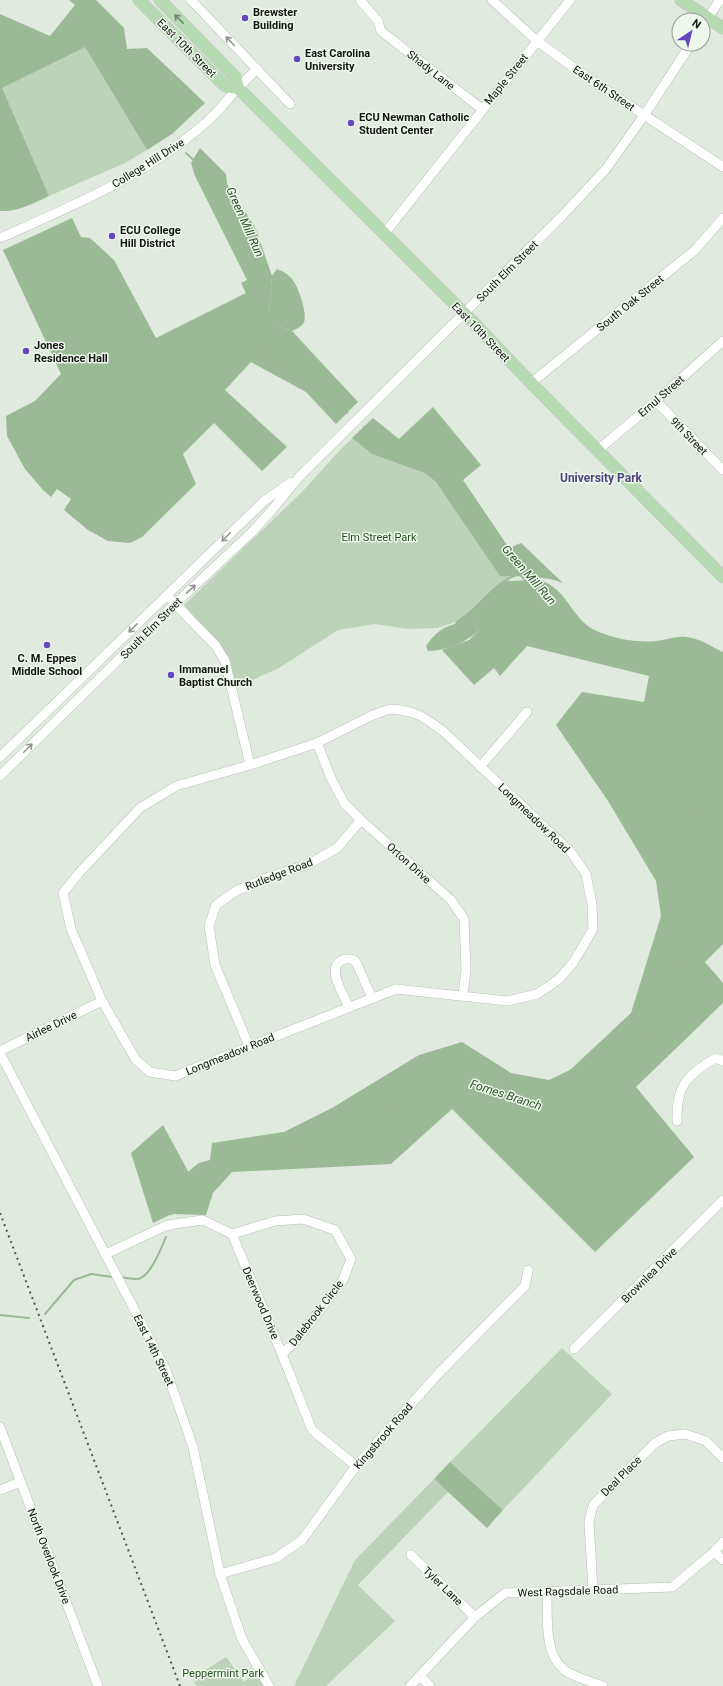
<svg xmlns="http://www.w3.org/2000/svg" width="723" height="1686" font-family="Roboto,sans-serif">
  <rect width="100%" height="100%" fill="#e0eade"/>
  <!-- green -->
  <g fill="#bdd3b9">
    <path d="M85,46L147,150L125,163L49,196L1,88Z"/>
    <path d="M364,427L415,458L520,574L511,577L496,587L467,615L456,622L437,628L408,629L375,624L338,630L279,668L237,687L223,649L184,605L302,492L340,450Z"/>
    <path d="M562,1348L612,1394L503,1510L450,1462Z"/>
    <path d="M434,1479L448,1492L358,1585L395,1621L326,1686H294L355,1560Z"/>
    <path d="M226,1657L244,1682L255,1674L264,1686H196L193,1678Z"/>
  </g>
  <!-- forest -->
  <g fill="#9aba95">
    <path d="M69,0H96L124,28L127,49L147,48L205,103L172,134L147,150L85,47L2,88L49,196C32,204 18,212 0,211V14L50,36L75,5Z"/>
    <path d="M200,148L226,174L227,184L255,227L272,276L269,311L280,327L292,331L358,402L336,424L306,392L251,362L225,390L287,447L262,471L214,423L183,454L196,484L142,537L130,543L108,541L88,530L64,510L71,499L57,489L51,497L43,490L25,469L7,436L6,416L35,401L61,374L3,250L72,218L81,237L90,238L114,260L156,338L246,293L241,283L247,280L195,176L191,163Z"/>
    <path d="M433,407L481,465L463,480L509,548L521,543L563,583C543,575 521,577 500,576L436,482L425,473L372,454L352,438L373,418L399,439Z"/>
    <path d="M538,580C568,586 571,622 599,632C617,639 636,643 656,641C666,640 676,636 686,637C699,638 712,647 723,652V944L705,962L723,983V1003L636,1087L694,1157L595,1252L452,1109L391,1164L232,1172L213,1193L206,1215L172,1214L153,1223L131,1153L163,1125L189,1173L199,1164L210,1161L212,1143L284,1132L332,1108L419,1055L462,1042L511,1073L549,1080L570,1070L631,1013L661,916L656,881L608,801L556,725L582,692L644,702L649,676L527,646L500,676L494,668L474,685L442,650L469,640L479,630L474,623L456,624V622L467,615L496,587L505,581Z"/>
    <path d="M450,1462L503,1510L487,1528L434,1479Z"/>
  </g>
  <!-- water -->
  <g fill="#99ba95">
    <path d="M277,269C284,272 290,275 294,282C299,289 309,318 303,324C301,327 296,329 292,331L280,327L271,319L269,311L272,276Z"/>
    <path d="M465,622L474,623L479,630C464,644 448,650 428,651L426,646C437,630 446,625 465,622Z"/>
    <path d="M684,683L691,688C691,697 688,703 687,711C684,724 685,739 670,744L648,732L646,725L669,701L675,691Z"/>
  </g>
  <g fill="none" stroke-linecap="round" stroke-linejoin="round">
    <!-- stream -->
    <g stroke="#99ba95" stroke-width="2">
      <path d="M89,0L99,17L111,26L125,61L136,106L145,125L158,139"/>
      <path d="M186,153L212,177L225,195L235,222L253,255L255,264L251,288L260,318V339L267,352L282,370L290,376L312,385L347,413"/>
      <path d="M364,427L393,449L440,471L456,487L481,526L498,555L520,574L526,582L535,599L561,622L598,642L616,647L651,651L665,648L688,649L707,654L723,662"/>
      <path d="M456,624C458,619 464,618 468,614C485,600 497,580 520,574"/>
      <path d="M172,1214L188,1173L199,1164L210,1161L266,1154L306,1151L332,1142L357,1123L411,1091L437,1088L460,1090L543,1117H562L585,1107L626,1072L664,1009L672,979L681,957L693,935L705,902L709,879L707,844L697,810V798L703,779L714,758L723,735"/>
      <path d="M121,1277C126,1278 133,1279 138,1279C151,1276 161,1248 166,1237"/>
      <path d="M45,1314L74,1280L91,1274L113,1277"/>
      <path d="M0,1315L29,1318"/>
    </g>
    <!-- minor casing -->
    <g stroke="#b7c1b6" stroke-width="10">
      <g id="minor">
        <path d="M191,0L290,104"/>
        <path d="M360,0L378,21L381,31L482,109"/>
        <path d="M492,0L537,41L591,80L723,167"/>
        <path d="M703,25L720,0"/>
        <path d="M384,234L570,0"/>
        <path d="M0,238C72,206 141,178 202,126C216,115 226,101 238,88C244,82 251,75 257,69"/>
        <path d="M531,383L695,250L723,218"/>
        <path d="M656,401L723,470"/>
        <path d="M598,450L656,401L723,341"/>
        <path d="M171,600L216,646L225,661L250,765"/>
        <path d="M390,709C417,711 422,716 443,731L571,852L586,874L592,904L593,929L573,963L558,980L537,994L507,1001L396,989L175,1076L150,1072L136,1060L102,1001L71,929L63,893L79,873L140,808L176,786L250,765L317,743L373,715Z"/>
        <path d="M317,743L331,778L344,803L361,820L451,900L464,919L466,970L463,995"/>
        <path d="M0,757L264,501L291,482"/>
        <path d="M480,767L527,712"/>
        <path d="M0,776L175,604L252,532L272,510L299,477L561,217L606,169L645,114L691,44"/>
        <path d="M349,1007C344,996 328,971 339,962C344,958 348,958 354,960L357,964L372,998"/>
        <path d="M249,1046L215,965L209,926L216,905L236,891L266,878L309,864L337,848L361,820"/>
        <path d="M0,1051L102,1001"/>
        <path d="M0,1053L166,1370L193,1447L220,1574L242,1639L269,1686"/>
        <path d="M677,1121C676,1087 686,1075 716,1058L723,1061"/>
        <path d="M232,1234L282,1354L312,1430L356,1466"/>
        <path d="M106,1254L165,1226L174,1224L203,1220L232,1234L275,1221L303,1219L335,1230L351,1259L343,1280L297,1340L282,1354"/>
        <path d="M574,1349L723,1200"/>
        <path d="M0,1427L98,1686"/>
        <path d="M0,1490L20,1482"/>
        <path d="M714,1552L723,1560"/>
        <path d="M411,1555L475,1617"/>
        <path d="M220,1574L276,1558L302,1540L356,1466L438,1374L525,1286L528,1270"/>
        <path d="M593,1590L589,1522L593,1505L655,1443L668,1436L685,1434L706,1441L723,1458"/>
        <path d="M547,1591C548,1617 542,1660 571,1674C581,1679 592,1682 603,1686"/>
        <path d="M420,1676L430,1686"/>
        <path d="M410,1686L475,1617L505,1593L672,1587L714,1552L723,1542"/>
      </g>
    </g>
    <!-- major casing -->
    <g stroke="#c6c7c6" stroke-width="13">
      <g id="major">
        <path d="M139,0L225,86L238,88"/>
        <path d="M160,0L235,77L238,88L472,321L531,383L723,577"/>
        <path d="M681,0L723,28"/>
      </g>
    </g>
    <!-- minor -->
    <use href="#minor" stroke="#fff" stroke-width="9"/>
    <!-- major -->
    <use href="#major" stroke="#b6dab1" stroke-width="12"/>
    <!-- rail -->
    <path stroke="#50554f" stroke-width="2" stroke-dasharray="2 4" stroke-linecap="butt" d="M0,1213L180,1686"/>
  </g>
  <!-- one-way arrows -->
  <defs><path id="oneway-shaft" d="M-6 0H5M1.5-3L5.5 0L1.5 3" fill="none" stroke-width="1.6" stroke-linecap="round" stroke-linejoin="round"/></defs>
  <use stroke="#6d8269" href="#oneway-shaft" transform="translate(179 19) rotate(-135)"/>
  <g stroke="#959694">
    <use href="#oneway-shaft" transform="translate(230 41) rotate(-134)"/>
    <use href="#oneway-shaft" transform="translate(226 537) rotate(135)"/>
    <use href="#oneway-shaft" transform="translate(191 589) rotate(-43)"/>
    <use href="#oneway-shaft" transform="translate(133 628) rotate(135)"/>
    <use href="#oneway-shaft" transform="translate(28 748) rotate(-45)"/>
  </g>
  <!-- markers -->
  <g fill="#6746be" stroke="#edf7eb" stroke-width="1.5">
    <circle cx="245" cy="18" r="4"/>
    <circle cx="297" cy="59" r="4"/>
    <circle cx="351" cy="123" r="4"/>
    <circle cx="112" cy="236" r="4"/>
    <circle cx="26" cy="351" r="4"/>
    <circle cx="47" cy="645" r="4"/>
    <circle cx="171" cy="675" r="4"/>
  </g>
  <g text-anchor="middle" stroke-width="3" stroke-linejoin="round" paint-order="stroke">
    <!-- poi labels -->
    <g font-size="11" font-weight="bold" fill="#131612" stroke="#edf7eb" text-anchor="start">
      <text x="253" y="16">Brewster<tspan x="253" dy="13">Building</tspan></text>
      <text x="305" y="57">East Carolina<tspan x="305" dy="13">University</tspan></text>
      <text x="359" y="121">ECU Newman Catholic<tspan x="359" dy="13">Student Center</tspan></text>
      <text x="120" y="234">ECU College<tspan x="120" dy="13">Hill District</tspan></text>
      <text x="34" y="349">Jones<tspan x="34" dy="13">Residence Hall</tspan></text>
      <text x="47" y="662" text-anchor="middle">C. M. Eppes<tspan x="47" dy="13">Middle School</tspan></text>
      <text x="179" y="673">Immanuel<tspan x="179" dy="13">Baptist Church</tspan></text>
    </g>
    <!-- street labels -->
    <g font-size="11" fill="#131612" stroke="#edf7eb">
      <text transform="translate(187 48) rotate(45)" y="4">East 10th Street</text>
      <text transform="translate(431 70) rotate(38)" y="4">Shady Lane</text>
      <text transform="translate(506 79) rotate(-51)" y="4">Maple Street</text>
      <text transform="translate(604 88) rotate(34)" y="4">East 6th Street</text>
      <text transform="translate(148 163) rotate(-32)" y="4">College Hill Drive</text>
      <text transform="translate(507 271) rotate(-45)" y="4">South Elm Street</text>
      <text transform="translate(630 303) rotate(-39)" y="4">South Oak Street</text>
      <text transform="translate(481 332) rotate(46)" y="4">East 10th Street</text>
      <text transform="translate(661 396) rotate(-41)" y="4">Ernul Street</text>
      <text transform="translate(689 436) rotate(46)" y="4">9th Street</text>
      <text transform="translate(151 628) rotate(-45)" y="4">South Elm Street</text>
      <text transform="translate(534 818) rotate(44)" y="4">Longmeadow Road</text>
      <text transform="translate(409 863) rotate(42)" y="4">Orton Drive</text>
      <text transform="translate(279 874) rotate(-21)" y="4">Rutledge Road</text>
      <text transform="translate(51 1026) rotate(-26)" y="4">Airlee Drive</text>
      <text transform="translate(230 1054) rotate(-22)" y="4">Longmeadow Road</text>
      <text transform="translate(649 1275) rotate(-45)" y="4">Brownlea Drive</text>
      <text transform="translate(261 1303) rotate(67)" y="4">Deerwood Drive</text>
      <text transform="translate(316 1313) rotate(-52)" y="4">Dalebrook Circle</text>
      <text transform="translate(154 1350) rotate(64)" y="4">East 14th Street</text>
      <text transform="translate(383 1436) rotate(-49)" y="4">Kingsbrook Road</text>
      <text transform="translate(621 1476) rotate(-45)" y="4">Deal Place</text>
      <text transform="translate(49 1556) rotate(69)" y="4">North Overlook Drive</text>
      <text transform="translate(443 1586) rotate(44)" y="4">Tyler Lane</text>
      <text transform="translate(568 1591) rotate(-2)" y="4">West Ragsdale Road</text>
    </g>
    <!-- park labels -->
    <g font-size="11" fill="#275321" stroke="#edf7eb">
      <text x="379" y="541">Elm Street Park</text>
      <text x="223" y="1677">Peppermint Park</text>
    </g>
    <!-- water labels -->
    <g font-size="12" font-style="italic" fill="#295523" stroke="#edf7eb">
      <text transform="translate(245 222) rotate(66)" y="4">Green Mill Run</text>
      <text transform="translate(529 575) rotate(49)" y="4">Green Mill Run</text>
      <text transform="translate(506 1095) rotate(18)" y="4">Fomes Branch</text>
    </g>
    <!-- neighbourhood labels -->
    <g font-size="12" font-weight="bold" fill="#504381" stroke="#edf7eb">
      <text x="601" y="482">University Park</text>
    </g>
  </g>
  <!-- north arrow -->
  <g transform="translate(691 32) rotate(35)"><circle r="19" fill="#edf7eb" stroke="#969d94"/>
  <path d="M0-3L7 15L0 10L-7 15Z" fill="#6746be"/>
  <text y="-6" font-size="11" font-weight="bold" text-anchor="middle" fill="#131612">N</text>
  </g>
</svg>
